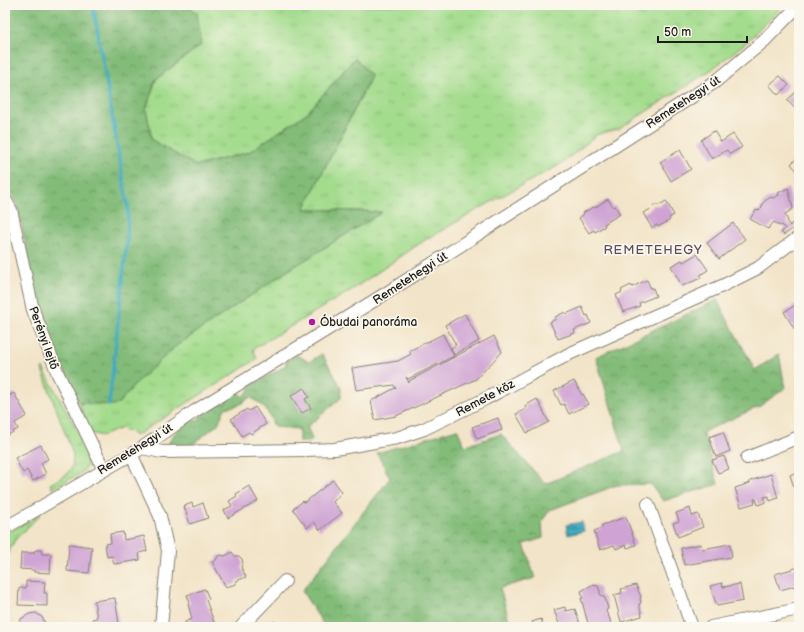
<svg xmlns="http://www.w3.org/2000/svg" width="804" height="632" font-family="'Balsamiq Sans',sans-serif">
  <defs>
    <pattern id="grass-tufts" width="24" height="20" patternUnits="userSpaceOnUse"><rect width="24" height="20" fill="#a4dc8e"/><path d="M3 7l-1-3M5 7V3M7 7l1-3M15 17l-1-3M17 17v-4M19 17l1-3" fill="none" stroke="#8dbc7a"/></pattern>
    <pattern id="forest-crowns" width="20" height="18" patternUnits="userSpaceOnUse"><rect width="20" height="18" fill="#83bc79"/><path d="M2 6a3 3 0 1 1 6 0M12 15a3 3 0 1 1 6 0" fill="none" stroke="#6a9862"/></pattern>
    <pattern id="water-rules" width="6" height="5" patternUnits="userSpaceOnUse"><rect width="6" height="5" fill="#42abc1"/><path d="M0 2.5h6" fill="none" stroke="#368a9c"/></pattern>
  </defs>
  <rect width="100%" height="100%" fill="#fbf7ec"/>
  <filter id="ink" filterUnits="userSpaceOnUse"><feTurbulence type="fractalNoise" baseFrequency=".025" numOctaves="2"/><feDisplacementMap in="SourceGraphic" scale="8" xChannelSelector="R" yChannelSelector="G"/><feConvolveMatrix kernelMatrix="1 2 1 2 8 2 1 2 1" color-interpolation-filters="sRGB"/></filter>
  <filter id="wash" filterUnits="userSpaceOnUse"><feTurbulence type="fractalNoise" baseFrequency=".012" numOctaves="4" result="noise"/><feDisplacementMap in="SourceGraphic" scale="16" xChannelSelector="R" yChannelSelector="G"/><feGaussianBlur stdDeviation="0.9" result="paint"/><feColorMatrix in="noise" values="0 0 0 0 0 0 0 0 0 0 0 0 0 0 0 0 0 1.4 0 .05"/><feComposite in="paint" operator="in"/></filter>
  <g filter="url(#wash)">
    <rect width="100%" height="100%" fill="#f2e4c8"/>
    <!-- grass -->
    <g fill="url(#grass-tufts)" stroke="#607c55">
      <path d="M187,5H784L749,40L711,70L619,129L598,134L561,164L500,197L425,240L353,289L253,349L257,359L135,436L129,430L124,431L121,428L102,436L91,433L79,403L117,405L138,381L176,346L284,273L382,212L304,209L371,77L355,58L307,113L249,152L196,166L152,140L146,109L156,79L201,45L197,13Z"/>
      <path d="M43,368L84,443L88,460L85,469L81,473L52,489L50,484C65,475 74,474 73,454L42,370Z"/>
      <path d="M41,514L15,540L5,559V534Z"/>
    </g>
    <!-- forest -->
    <g fill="url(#forest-crowns)" stroke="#506c4a">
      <path d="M5,5H187L197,13L201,45L156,79L146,109L152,140L196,166L249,152L307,113L355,58L371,76L304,209L382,212L284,273L176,346L138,381L117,405L79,403L49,337L37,299L18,208L5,181Z"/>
      <path d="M717,300L755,370L779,354L785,388L760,406L703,432L718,484L663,501L651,484L617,485L550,510L542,521L543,538L524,544L535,578L500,588L511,627H325L302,591L390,478L377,453L457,429L465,446L501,434L545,484L624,451L596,357Z"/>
      <path d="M322,354L341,387V398L307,427L312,438L310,442H299V429L274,427C268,410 265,406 250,397L239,405L225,408L218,424L192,445L178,449L168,447C168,439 183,423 190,421C192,420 195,421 197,421C203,411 214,403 226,403V398L238,391L242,397L247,393L252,385L285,366L286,362L297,355L309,362Z"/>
    </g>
    <!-- water -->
    <path fill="url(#water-rules)" stroke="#2f646e" d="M582,522L584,531L568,535L566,525Z"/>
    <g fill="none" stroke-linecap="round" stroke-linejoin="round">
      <!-- stream -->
      <path stroke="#42abc1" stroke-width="3.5" d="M93,5L128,207L127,241L109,405"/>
    </g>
    <g id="blocks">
      <!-- building -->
      <g fill="#cfa4d4">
        <path d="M780,76L789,85L778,95L769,85Z"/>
        <path d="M799,89V113L787,100Z"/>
        <path d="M714,131L721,142L733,134L742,147L730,154L727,150L712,159L701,140Z"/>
        <path d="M680,150L691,169L671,181L660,162Z"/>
        <path d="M799,156V173L791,164Z"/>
        <path d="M788,188L793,209L785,214L788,221L787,222L790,226L792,223L795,227L784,235L781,232L785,229L782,225L780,226L774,222L768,229L750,219L756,210L758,211L762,207V204L766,200L771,197L773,198L779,195L778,193Z"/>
        <path d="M608,199L613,207L615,206L620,214L604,224L605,226L595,232L594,230L589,233L579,218L584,214L583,213L593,207L594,208Z"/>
        <path d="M666,201L674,215L669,218L670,220L658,227L657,225L652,228L643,213L649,210L654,205H659Z"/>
        <path d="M733,223L745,239L719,259L707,243Z"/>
        <path d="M697,254L708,270L700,275L701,278L682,286L671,266L682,260L683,262Z"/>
        <path d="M647,280L651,289L653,288L656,296L639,303L640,306L623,312L616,295L622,292L621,290L631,285L632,287Z"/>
        <path d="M799,303V327L795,330L784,312Z"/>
        <path d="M582,307L586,316L588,315L591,323L574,330L575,333L558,339L550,322L556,319L555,317L565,312L566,314Z"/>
        <path d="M465,314L479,341L454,355L451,348L456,345L445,325Z"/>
        <path d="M443,334L454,356L408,379L406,377L409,383V381L494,336L502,352L476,379L396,416L375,420L371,401L395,388L396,389L394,385L356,390L352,368L398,361L411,354L409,351Z"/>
        <path d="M574,381L582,395L583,394L589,404L569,414L564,404L561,405L554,391Z"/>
        <path d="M304,388L309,397L305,399L311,408L302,413L291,396Z"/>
        <path d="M14,393L27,416L15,423L18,429L8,435L5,430V398Z"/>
        <path d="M537,399L549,422L527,433L516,414L526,409L525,406Z"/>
        <path d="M255,407L266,424L251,434L249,432L242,436L231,419L247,409L249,411Z"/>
        <path d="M498,418L502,430L477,439L472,427Z"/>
        <path d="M723,432L730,451L716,457L709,437Z"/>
        <path d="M41,445L48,459L41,463L46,474L33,481L27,470L23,473L15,458Z"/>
        <path d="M724,456L729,469L718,473L712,460Z"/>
        <path d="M799,471V490H795L790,475Z"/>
        <path d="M771,474L778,498L770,501L769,496L764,497L766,502L758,505L756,499H754L755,503L741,507L735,488L750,483V481Z"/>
        <path d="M333,480L342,492L333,502L342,513L320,530L314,522L307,528L293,509L303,501L304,503Z"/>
        <path d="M249,486L258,501L228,518L224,510L232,506L229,501L237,496L236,494Z"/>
        <path d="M192,503L193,507L203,503L208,518L190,524L184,506Z"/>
        <path d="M690,508L692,516L698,514L703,527L678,537L673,523L679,521L676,513Z"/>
        <path d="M626,517L636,545L627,548L626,545L616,549L614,545L600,550L594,531L602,528V525Z"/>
        <path d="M123,532L124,540L144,536L147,551L139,553L140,560L114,564L112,556L107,557L105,544L111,543L110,534Z"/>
        <path d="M69,544L92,547L89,573L67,571Z"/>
        <path d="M701,544L702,549L730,544L732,557L684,565L681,548Z"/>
        <path d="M37,550H41L42,554H51L50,573L34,572V570L20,569L21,553H34V551Z"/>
        <path d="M232,552L235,556H239L242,559L243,563L241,567L246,577L236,581V584L226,587L212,562L216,560L218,556L221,555L225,556Z"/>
        <path d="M799,567V585L780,590L775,574Z"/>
        <path d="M26,581L45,582L44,593H47V606L18,605L19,588H26Z"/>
        <path d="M722,583L723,587L740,584L743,601L717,606L710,586Z"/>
        <path d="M592,585L598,586L600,591V594L605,598L608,609L606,610L607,614H608L612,626L606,627H589L581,598H583L581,591Z"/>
        <path d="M636,585L641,597L640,599L641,603L639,604L642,616L621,622L614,595L622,593L621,589Z"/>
        <path d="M205,589L209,599L206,600L215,625L214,627H186L185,622L192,619L188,604L190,603L187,595Z"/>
        <path d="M115,598L119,624L93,627L92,619L97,618L94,601Z"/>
        <path d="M565,607L566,611L575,609L581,627H560L554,610Z"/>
        <path d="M36,613L42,617L47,627H19L21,619L29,614Z"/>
        <path d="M541,619L544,627H522L533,624L532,622Z"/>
        <path d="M274,621L277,624L279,622L284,627H268Z"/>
      </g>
    </g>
  </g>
  <g filter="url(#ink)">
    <use href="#blocks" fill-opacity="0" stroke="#878072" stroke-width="1"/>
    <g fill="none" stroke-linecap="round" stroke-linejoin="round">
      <!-- street casing -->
      <g stroke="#878072" stroke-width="14">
        <g id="street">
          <path d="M5,199L11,210L33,310L58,374L104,470"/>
          <path d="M142,448L162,452L306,450L335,449L397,438L424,429L485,399L571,353L722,286L758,268L799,237"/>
          <path d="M131,454L160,516L168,551L161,627"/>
          <path d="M747,458L799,437"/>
          <path d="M648,504L692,627"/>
          <path d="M5,528L142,448L195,411L388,292L715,82L764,41L799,5"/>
          <path d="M241,627L285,581"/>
          <path d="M711,627L799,609"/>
        </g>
      </g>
      <!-- street -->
      <use href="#street" stroke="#fff" stroke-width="12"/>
    </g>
  </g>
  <!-- markers -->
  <circle fill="#b5179e" stroke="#fbf7ec" stroke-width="1.5" cx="312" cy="322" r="4"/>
  <g text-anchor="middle" stroke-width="3.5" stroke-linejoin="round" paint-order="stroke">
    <!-- street labels -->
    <g font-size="12" fill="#1c1c1c" stroke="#fbf7ec">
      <text transform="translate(683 102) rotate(-33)" y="4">Remetehegyi út</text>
      <text transform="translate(410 278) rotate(-33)" y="4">Remetehegyi út</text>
      <text transform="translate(44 338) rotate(70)" y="4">Perényi lejtő</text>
      <text transform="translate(485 398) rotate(-28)" y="4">Remete köz</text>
      <text transform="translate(135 449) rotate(-32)" y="4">Remetehegyi út</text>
    </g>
    <!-- poi labels -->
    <g font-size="12" fill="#1c1c1c" stroke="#fbf7ec" text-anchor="start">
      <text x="320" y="326">Óbudai panoráma</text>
    </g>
    <!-- neighbourhood labels -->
    <g font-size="13" letter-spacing="1" fill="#5b4c5c" stroke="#fbf7ec">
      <text x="653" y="254">REMETEHEGY</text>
    </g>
  </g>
  <!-- margin -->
  <rect width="804" height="632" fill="none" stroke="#fbf7ec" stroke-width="20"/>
  <!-- scale -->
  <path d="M658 36v6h89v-6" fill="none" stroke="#1c1c1c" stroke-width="2"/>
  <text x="664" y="36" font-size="12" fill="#1c1c1c" stroke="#fbf7ec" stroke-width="3" paint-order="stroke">50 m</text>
</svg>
